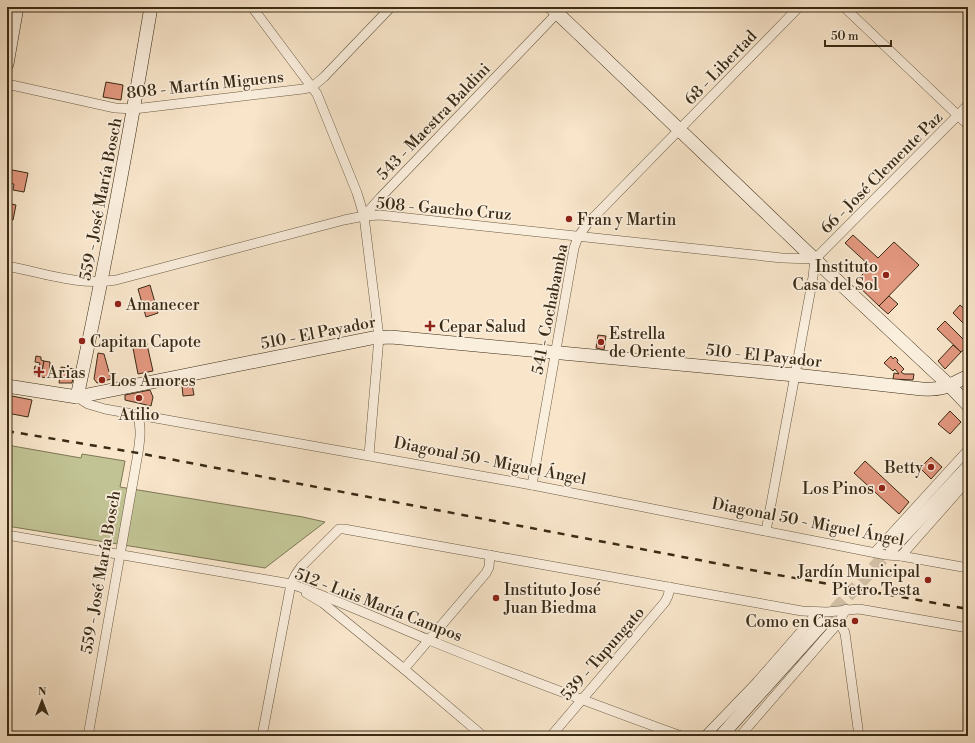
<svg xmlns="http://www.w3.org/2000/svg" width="975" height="743" font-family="'Libre Bodoni',serif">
  <rect width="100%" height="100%" fill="#f8e5ca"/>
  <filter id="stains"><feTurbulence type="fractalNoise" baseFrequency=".005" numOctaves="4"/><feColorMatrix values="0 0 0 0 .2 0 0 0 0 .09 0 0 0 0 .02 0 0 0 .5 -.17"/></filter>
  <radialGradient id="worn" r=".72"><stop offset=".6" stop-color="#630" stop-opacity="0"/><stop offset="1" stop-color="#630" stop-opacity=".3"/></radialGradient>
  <!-- green -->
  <path fill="#c1c394" stroke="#7e7754" d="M7,445L81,458L82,454L125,461L120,487L303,517L325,522L265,568L7,526Z"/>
  <!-- building -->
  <g fill="#e2977f" stroke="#3a2b15">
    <path d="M106,82L123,85L121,100L103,97Z"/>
    <path d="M7,169L28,173L24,192L13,190L14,184L7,183Z"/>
    <path d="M7,203L16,205L13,220L7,219Z"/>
    <path d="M853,235L878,258L894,242L919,265L879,306L855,283L870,266L845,243Z"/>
    <path d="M150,285L158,313L146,317L138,289Z"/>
    <path d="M889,296L898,304L888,314L879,306Z"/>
    <path d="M960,305L968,312V328L953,313Z"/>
    <path d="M945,321L968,344V346L961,352L937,329Z"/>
    <path d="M598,335L606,336L604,350L596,348Z"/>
    <path d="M146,340L153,371L138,374L132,343Z"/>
    <path d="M953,345L961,352L945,369L938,361Z"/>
    <path d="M98,353L104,354L111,379L97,383L94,379Z"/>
    <path d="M36,356L41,357V360L44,361L41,376L33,374L35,366L39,367L40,363L35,362Z"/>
    <path d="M891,356L893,359L895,357L898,360L897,362L904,369L901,372L904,374H914L913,380L893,379L894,373L899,374L895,369L893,371L884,363Z"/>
    <path d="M44,361L50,362L49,378L41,377Z"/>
    <path d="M61,367L75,369L72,383H59Z"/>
    <path d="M192,384L194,395L183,396L182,386Z"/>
    <path d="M150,390L153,397L151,406L125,400V395Z"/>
    <path d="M7,395L32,400L28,417L7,413Z"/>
    <path d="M950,411L961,422L950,434L938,424Z"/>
    <path d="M931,457L942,467L931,479L920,468Z"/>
    <path d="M865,461L909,502L899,514L854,473Z"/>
  </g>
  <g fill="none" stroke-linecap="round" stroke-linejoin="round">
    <!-- secondary-tunnel -->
    <path stroke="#d2c0a6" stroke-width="13" stroke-dasharray="13 6" stroke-linecap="butt" d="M822,624L892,548"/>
    <!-- street casing -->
    <g stroke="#6a5a42" stroke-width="10">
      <g id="street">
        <path d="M252,7L317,94L357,193L364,216L379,337L369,455"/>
        <path d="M844,7L968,125"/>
        <path d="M7,84L115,108L134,109L303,89L312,87L324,77L391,7"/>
        <path d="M364,216L380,198L563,7"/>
        <path d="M815,259L968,105"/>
        <path d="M7,266C43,273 79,286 116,280L344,220L364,216L380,215L782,258L815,259"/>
        <path d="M77,397L88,404L105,409L532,485L886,555L901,556L968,568"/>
        <path d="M532,485L574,248L578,237L588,223L799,7"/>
        <path d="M766,531L795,375L813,277L815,259"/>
        <path d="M7,535L291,584C338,600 383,621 429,640C512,674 596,705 681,736"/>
        <path d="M875,552L968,450"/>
        <path d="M901,556L968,480"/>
        <path d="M306,593L323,603L404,669L483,736"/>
        <path d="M839,622L845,633L859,736"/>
        <path d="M404,669L486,573L489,567L490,555"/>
        <path d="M88,736L138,453C140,439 142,427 137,414"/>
        <path d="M262,736L291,584L296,574L301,567L339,529H344L802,611L827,612L859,609L968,628"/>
        <path d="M551,736L665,602L668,596L670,587"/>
        <path d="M705,736L757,682L818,612"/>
        <path d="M740,736L839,622L846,609"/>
      </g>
    </g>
    <!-- secondary casing -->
    <g stroke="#3a2b15" stroke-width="14">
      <g id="secondary">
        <path d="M551,7L829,273L950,386L968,405"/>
        <path d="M7,64L17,7"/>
        <path d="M7,386L77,397L372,338L391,337L795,375L922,389C945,390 948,386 968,376"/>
        <path d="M77,397C105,267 129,138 151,7"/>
        <path d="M892,548L968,467"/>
        <path d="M721,736L822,624"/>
      </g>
    </g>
    <!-- street -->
    <use href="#street" stroke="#faeedd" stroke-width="9"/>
    <!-- secondary -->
    <use href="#secondary" stroke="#faeedd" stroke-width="13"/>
    <!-- rail -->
    <path stroke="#3a2b15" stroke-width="2.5" stroke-dasharray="7 7" stroke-linecap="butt" d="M7,431L138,453L767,573L968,609"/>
  </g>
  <!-- markers -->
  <g fill="#8f2418" stroke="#faeedd" stroke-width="1.5">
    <circle cx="569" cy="219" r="4"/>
    <circle cx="886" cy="275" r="4"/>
    <circle cx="118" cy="304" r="4"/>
    <path d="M428 320h4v4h4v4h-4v4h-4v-4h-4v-4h4z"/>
    <circle cx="82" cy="341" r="4"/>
    <circle cx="601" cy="342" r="4"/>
    <path d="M37 366h4v4h4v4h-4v4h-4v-4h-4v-4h4z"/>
    <circle cx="102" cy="380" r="4"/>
    <circle cx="139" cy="398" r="4"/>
    <circle cx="931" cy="467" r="4"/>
    <circle cx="882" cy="488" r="4"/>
    <circle cx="928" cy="580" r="4"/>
    <circle cx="496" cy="598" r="4"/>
    <circle cx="855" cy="621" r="4"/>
  </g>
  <g text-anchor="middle" stroke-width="3.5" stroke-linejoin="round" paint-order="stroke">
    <!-- street labels -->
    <g font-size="16" fill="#3a2b15" stroke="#faeedd">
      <text transform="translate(720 67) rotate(-46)" y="6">68 - Libertad</text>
      <text transform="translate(205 84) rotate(-6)" y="6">808 - Martín Miguens</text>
      <text transform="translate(433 121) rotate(-46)" y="6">543 - Maestra Baldini</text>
      <text transform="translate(881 172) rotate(-45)" y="6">66 - José Clemente Paz</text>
      <text transform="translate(100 199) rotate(-79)" y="6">559 - José María Bosch</text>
      <text transform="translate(444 208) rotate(5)" y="6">508 - Gaucho Cruz</text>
      <text transform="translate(549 309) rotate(-79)" y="6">541 - Cochabamba</text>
      <text transform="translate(318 332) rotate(-11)" y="6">510 - El Payador</text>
      <text transform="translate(764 355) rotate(6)" y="6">510 - El Payador</text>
      <text transform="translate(490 460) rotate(11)" y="6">Diagonal 50 - Miguel Ángel</text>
      <text transform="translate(808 521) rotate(11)" y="6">Diagonal 50 - Miguel Ángel</text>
      <text transform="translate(100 572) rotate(-80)" y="6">559 - José María Bosch</text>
      <text transform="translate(379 604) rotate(21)" y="6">512 - Luis María Campos</text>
      <text transform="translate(602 653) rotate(-49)" y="6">539 - Tupungato</text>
    </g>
    <!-- poi labels -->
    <g font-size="16" fill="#3a2b15" stroke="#faeedd" text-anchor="start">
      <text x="577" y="225">Fran y Martin</text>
      <text x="878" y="272" text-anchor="end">Instituto<tspan x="878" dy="18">Casa del Sol</tspan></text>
      <text x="126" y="310">Amanecer</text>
      <text x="439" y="332">Cepar Salud</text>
      <text x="609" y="339">Estrella<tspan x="609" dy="18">de Oriente</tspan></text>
      <text x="90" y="347">Capitan Capote</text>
      <text x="47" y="378">Arias</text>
      <text x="110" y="386">Los Amores</text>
      <text x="139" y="420" text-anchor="middle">Atilio</text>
      <text x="923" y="473" text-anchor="end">Betty</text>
      <text x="874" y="494" text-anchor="end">Los Pinos</text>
      <text x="920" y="577" text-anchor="end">Jardín Municipal<tspan x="920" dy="18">Pietro Testa</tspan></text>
      <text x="504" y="595">Instituto José<tspan x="504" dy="18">Juan Biedma</tspan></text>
      <text x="847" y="627" text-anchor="end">Como en Casa</text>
    </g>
  </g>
  <!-- margin -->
  <rect width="975" height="743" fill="none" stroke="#f8e5ca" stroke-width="24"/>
  <rect x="8" y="8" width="959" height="727" fill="none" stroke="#3a2b15" stroke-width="2"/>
  <rect x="12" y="12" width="951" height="719" fill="none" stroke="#3a2b15"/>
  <!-- north arrow -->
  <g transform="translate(42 701)" stroke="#faeedd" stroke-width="3" paint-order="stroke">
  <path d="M0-3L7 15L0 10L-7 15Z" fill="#3a2b15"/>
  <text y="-6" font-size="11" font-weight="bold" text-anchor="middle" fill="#3a2b15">N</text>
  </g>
  <!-- scale -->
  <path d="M825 40v6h66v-6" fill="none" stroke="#3a2b15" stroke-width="2"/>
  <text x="831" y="40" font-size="12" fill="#3a2b15" stroke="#faeedd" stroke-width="3" paint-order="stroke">50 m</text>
  <rect width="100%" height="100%" filter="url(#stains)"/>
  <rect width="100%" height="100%" fill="url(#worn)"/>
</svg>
